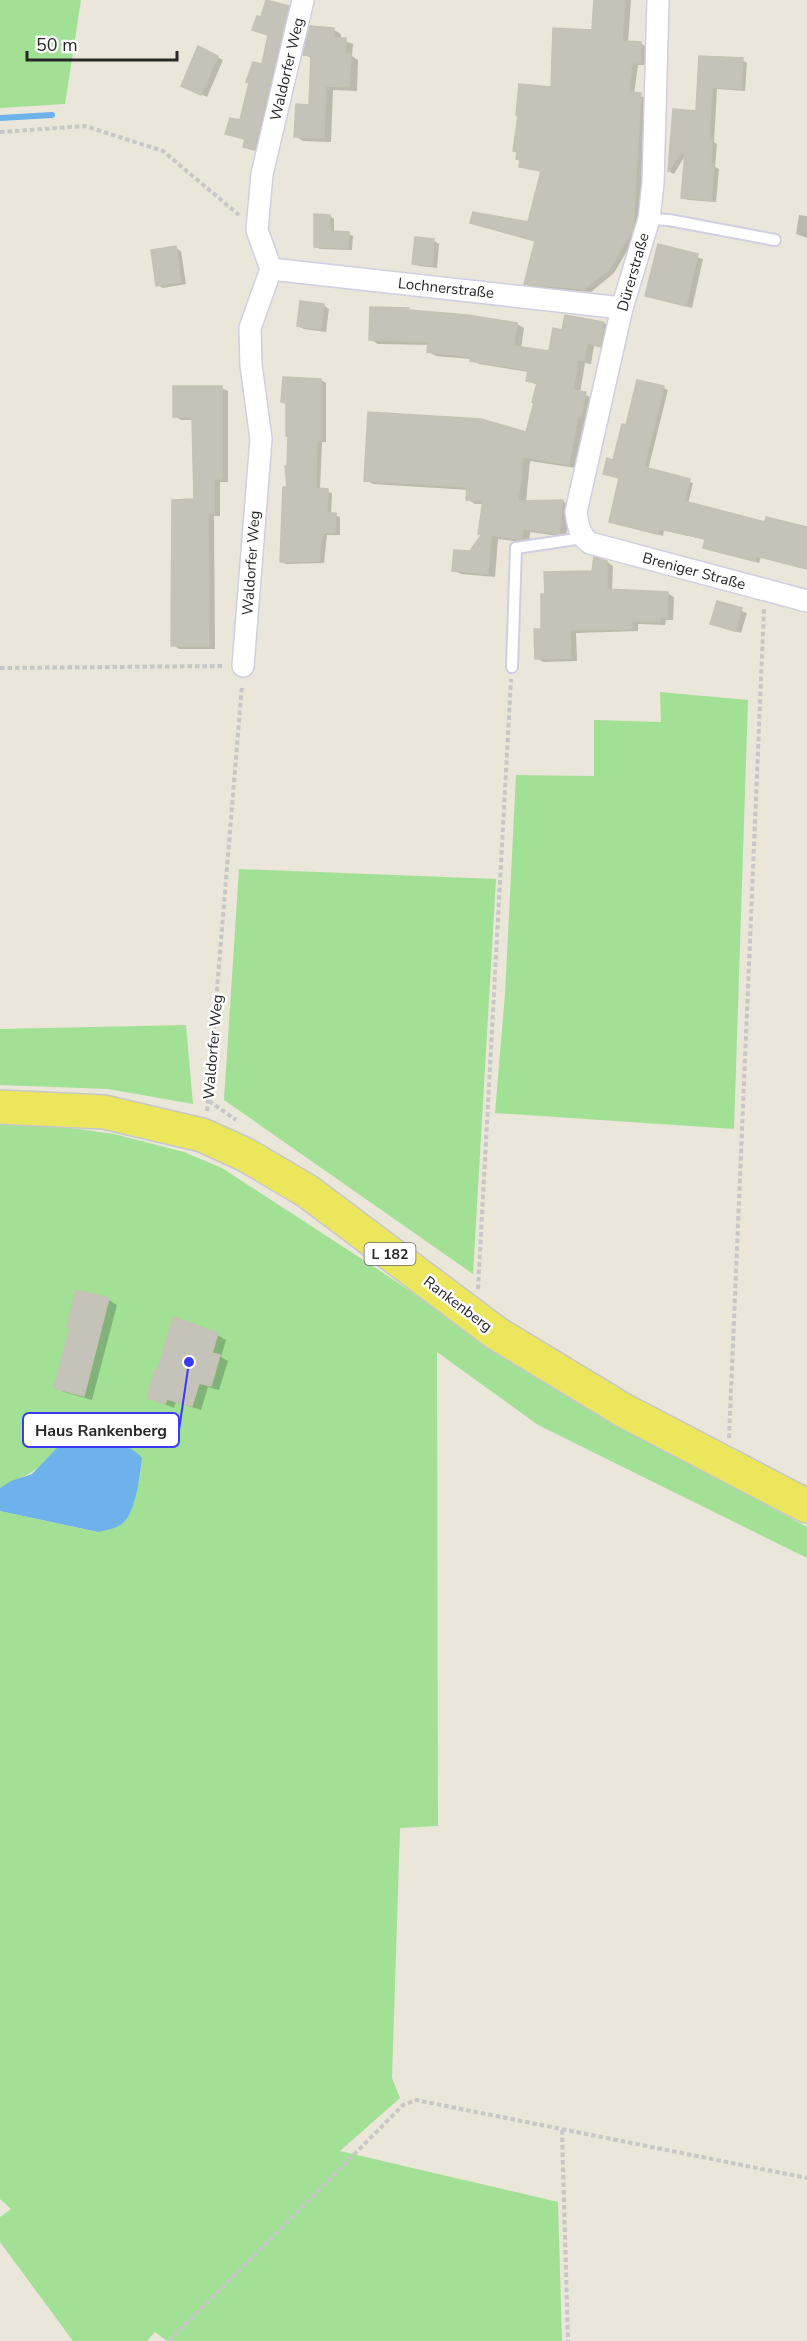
<svg xmlns="http://www.w3.org/2000/svg" width="807" height="2341" font-family="'Nunito Sans',sans-serif">
  <rect width="100%" height="100%" fill="#eae6d9"/>
  <!-- green -->
  <g fill="#a2e096">
    <path d="M0,0H81L65,104L0,108Z"/>
    <path d="M660,692L748,700L734,1129L495,1113L505,994L516,775L594,776V720L661,722Z"/>
    <path d="M239,869L496,879L473,1274L224,1100Z"/>
    <path d="M186,1025L193,1104L108,1089L0,1085V1029Z"/>
    <path d="M43,1124L114,1134L184,1152L222,1168L394,1280L539,1380L807,1527V1558L538,1425L437,1352L438,1826L400,1828L392,2078L400,2098L340,2151L558,2202L562,2341H167L155,2332L147,2341H73L0,2242V2217L11,2209L0,2199V1511L97,1532L124,1522C135,1503 140,1481 142,1458L43,1464C28,1477 16,1478 0,1488V1125Z"/>
  </g>
  <!-- water -->
  <path fill="#6db2eb" d="M98,1441C115,1443 130,1444 142,1458C140,1475 136,1510 124,1522C117,1529 106,1530 98,1532L0,1511V1488L11,1481L32,1474L57,1448L73,1443Z"/>
  <!-- shadow -->
  <g fill="#0003">
    <path d="M596,0H631L628,43H641L646,47V65H638L634,94L646,98L642,186L637,234L614,273L591,292L531,287L526,284L537,242L472,223H530L542,172L521,166L553,88L593,32Z"/>
    <path d="M288,7L293,10L260,152L245,146L246,140L227,134L241,122L263,66L270,36L254,29L262,19Z"/>
    <path d="M334,30L341,34V40L353,44L352,56L358,60L357,91L333,90L331,142L303,141L295,136L310,106L312,59L305,54Z"/>
    <path d="M217,57L223,60L207,97L188,88Z"/>
    <path d="M701,57L742,60L747,63L745,91L717,89L714,142L717,144L715,167L719,169L716,202L688,200L683,197L686,154L674,174L670,172L674,111L697,112Z"/>
    <path d="M799,215L807,216V238L796,234Z"/>
    <path d="M330,216L334,219V233L349,234L353,236L352,250L320,249L315,246Z"/>
    <path d="M434,241L439,244L437,268L419,266L414,263Z"/>
    <path d="M659,246L703,259L692,308L647,295Z"/>
    <path d="M176,248L181,251L186,284L163,288L157,285Z"/>
    <path d="M323,305L329,309L326,332L304,329L298,326Z"/>
    <path d="M409,310L413,312L517,324L524,328L521,349L550,353L563,331L604,323L611,327L607,349L594,346L591,364L585,363L580,393L593,398L588,419H586L576,468L530,461L526,502L563,501L570,506L566,537L530,532L529,543L498,539L495,577L461,574L454,570L470,553L483,534L484,504H475L467,499L469,490L373,484L366,480L527,434L536,403L538,385L528,381L529,372L479,364L471,359L436,356L429,352L430,345L378,344L370,339Z"/>
    <path d="M321,380L326,383V442H322L320,490L332,493L331,514L340,517V535H327L324,563L286,564L282,562L289,467L288,404L283,402Z"/>
    <path d="M221,388L228,391V482H220V516H214L215,649H179L173,645L196,501L194,420H181L174,416Z"/>
    <path d="M663,388L668,390L648,470L693,483L688,504L766,524L807,529V569L761,557L759,563L709,550L704,547L706,540L664,530L663,536L610,522L621,479L605,473L614,462L627,427Z"/>
    <path d="M607,562L613,566L612,591L667,593L674,597L673,620H666L665,625L638,624V631L576,633L577,661L543,662L537,658L546,595L593,572Z"/>
    <path d="M718,603L747,613L741,633L712,624Z"/>
    <path d="M77,1292L109,1300L117,1305L92,1400L64,1392L56,1387L71,1328Z"/>
    <path d="M217,1335L226,1340L221,1357L228,1361L219,1390L208,1387L201,1410L176,1402L174,1408L149,1398Z"/>
  </g>
  <g fill="none" stroke-linecap="round" stroke-linejoin="round">
    <!-- stream -->
    <path stroke="#6db2eb" stroke-width="6" d="M0,118L52,115"/>
  </g>
  <!-- building -->
  <g fill="#c5c2b9" stroke="#c5c2b3" stroke-width="1.5">
    <path d="M266,0L289,6L254,150L243,147L245,139L225,134L230,118L240,120L249,83L246,82L253,62L262,64L268,35L252,30L257,16L261,17Z"/>
    <path d="M594,0H625L622,41L641,42L640,63H632L629,92L641,93L633,229L609,270L584,289L524,284L535,241L470,223L473,212L528,222L541,171L519,167L520,160L516,159L517,152L513,151L518,116L516,115L519,84L551,87L553,28L592,30Z"/>
    <path d="M310,26L334,28V38H346L345,54H351L349,87L326,86L324,138L294,137L296,104L309,105L311,56L303,55Z"/>
    <path d="M198,46L218,56L201,95L181,86Z"/>
    <path d="M699,56L743,58L741,89L712,87L709,140H712L711,164H714L711,200L681,198L685,153H680L668,172L673,109L696,111Z"/>
    <path d="M314,214L330,215V231L349,232L348,248L314,247Z"/>
    <path d="M415,237L434,239L432,266L412,264Z"/>
    <path d="M658,244L698,254L686,306L645,296Z"/>
    <path d="M176,246L181,282L156,286L151,250Z"/>
    <path d="M300,301L324,304L321,329L297,326Z"/>
    <path d="M370,307L409,308V310L467,315L517,323L514,346L549,351L553,328L562,330L565,315L604,322L600,346L587,343L584,361L578,360L573,390L586,392L581,416H578L569,465L523,457L518,501L563,500L559,534L523,529L522,540L491,535L488,574L452,571L454,550L470,551L482,534H478L483,500H466L467,487L364,481L368,412L481,419L526,432L534,403L532,402L537,383L526,381L528,370L470,361V357L427,352L428,342L369,340Z"/>
    <path d="M283,377L321,379V440H317L316,488L328,489L327,513H336L335,533H322L319,561L280,562L283,487H287L285,466H287L288,436H286V403L281,402Z"/>
    <path d="M637,380L664,386L644,467L690,479L684,501L765,522L766,517L807,527V569L756,556L755,561L703,548L705,539L660,529L658,534L609,522L619,478L603,474L607,458L613,460L622,424L626,425Z"/>
    <path d="M173,386H222V479H214V513H208L209,646H171L172,500L194,499L192,417H173Z"/>
    <path d="M594,557L607,561V589L668,592L667,618L660,617V622L632,621V629L570,630L571,658L535,659L534,629H541V594H545L544,572L592,571Z"/>
    <path d="M717,601L742,608L735,631L710,624Z"/>
    <path d="M76,1290L109,1298L84,1396L54,1388L70,1328L67,1327Z"/>
    <path d="M173,1317L218,1333L212,1353L220,1355L211,1386L199,1383L192,1406L167,1399L165,1404L147,1398L155,1370H158Z"/>
  </g>
  <g fill="none" stroke-linecap="round" stroke-linejoin="round">
    <!-- lane casing -->
    <g stroke="#cfcfe1" stroke-width="14">
      <g id="lane">
        <path d="M649,219L669,220L775,240"/>
        <path d="M512,667L516,548L583,538"/>
      </g>
    </g>
    <!-- street casing -->
    <g stroke="#cfcfe1" stroke-width="24">
      <g id="street">
        <path d="M658,0L653,183L649,219L622,308L576,512C578,525 579,535 590,543L807,601"/>
        <path d="M271,269L622,308"/>
        <path d="M243,666L261,439L251,365L250,328L271,269L257,230L262,174L303,0"/>
      </g>
    </g>
    <!-- primary casing -->
    <g stroke="#c7c7c7" stroke-width="36">
      <path id="primary" d="M0,1107L104,1112L202,1135L246,1155L307,1191L496,1333L623,1410L807,1506"/>
    </g>
    <!-- path -->
    <g stroke="#c7c7c7" stroke-width="4" stroke-dasharray="4.5 3" stroke-linecap="butt">
      <path d="M0,132L85,126L163,151L239,215"/>
      <path d="M0,668L224,666"/>
      <path d="M209,1101L236,1120"/>
      <path d="M207,1111L242,685"/>
      <path d="M478,1289L511,679"/>
      <path d="M729,1438L764,609"/>
      <path d="M562,2130L568,2341"/>
      <path d="M169,2341L403,2105L416,2100L807,2178"/>
    </g>
    <!-- lane -->
    <use href="#lane" stroke="#fff" stroke-width="10"/>
    <!-- street -->
    <use href="#street" stroke="#fff" stroke-width="21"/>
    <!-- primary -->
    <use href="#primary" stroke="#ece65c" stroke-width="33"/>
  </g>
  <g text-anchor="middle" stroke-width="5" stroke-linejoin="round" paint-order="stroke">
    <!-- shield labels -->
    <rect fill="#fff" stroke="#686868" stroke-width="1.5" x="364.5" y="1243" width="51" height="22" rx="4.5"/>
    <g font-size="14" font-weight="bold" fill="#282828">
      <text x="390" y="1259">L 182</text>
    </g>
    <!-- street labels -->
    <g font-size="15" fill="#282828" stroke="#fff">
      <text transform="translate(287 69) rotate(-77)" y="5">Waldorfer Weg</text>
      <text transform="translate(633 272) rotate(-74)" y="5">Dürerstraße</text>
      <text transform="translate(446 288) rotate(6)" y="5">Lochnerstraße</text>
      <text transform="translate(251 563) rotate(-86)" y="5">Waldorfer Weg</text>
      <text transform="translate(694 571) rotate(15)" y="5">Breniger Straße</text>
      <text transform="translate(213 1047) rotate(-85)" y="5">Waldorfer Weg</text>
      <text transform="translate(458 1304) rotate(37)" y="5">Rankenberg</text>
    </g>
  </g>
  <!-- callouts -->
  <path fill="none" stroke="#3b3bf5" stroke-width="2" d="M189 1362L179 1430"/>
  <circle fill="#3b3bf5" stroke="#fff" stroke-width="2" cx="189" cy="1362" r="6"/>
  <rect fill="#fff" stroke="#3b3bf5" stroke-width="2" x="23" y="1413" width="156" height="34" rx="6"/>
  <g font-size="16" text-anchor="middle" font-weight="bold" fill="#282828">
    <text x="101" y="1436">Haus Rankenberg</text>
  </g>
  <!-- scale -->
  <path d="M27 51v9h150v-9" fill="none" stroke="#282828" stroke-width="3"/>
  <text x="36" y="51" font-size="18" fill="#282828" stroke="#ffffff" stroke-width="4.5" paint-order="stroke">50 m</text>
</svg>
